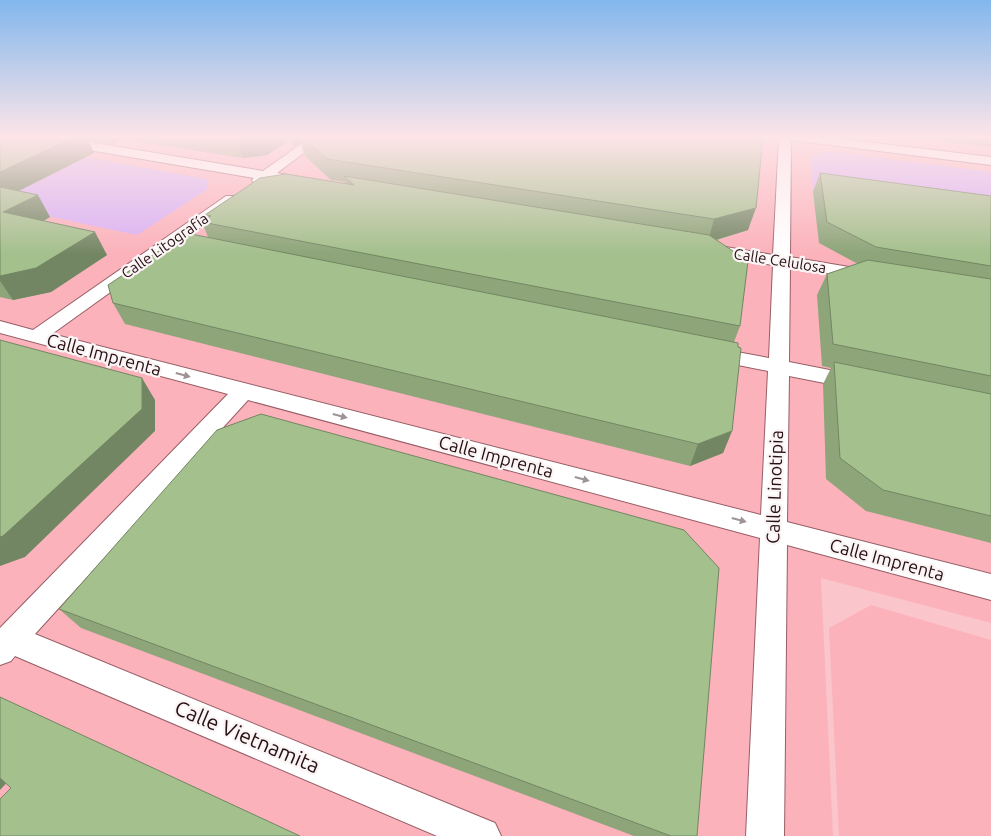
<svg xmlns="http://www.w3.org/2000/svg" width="991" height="836" font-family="Ubuntu,sans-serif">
  <rect width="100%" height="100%" fill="#fbc6cb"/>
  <!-- built -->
  <g fill="#fbb2bb">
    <path d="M0,137H991V623L821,578L833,836H0Z"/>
    <path d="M871,605L991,640V836H839L829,628Z"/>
  </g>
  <!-- green -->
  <g fill="#d8b0f4">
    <path d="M827,151L991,172V218L813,192L811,157Z"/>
    <path d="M85,157L207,179L208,189L137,235L0,206V200Z"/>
  </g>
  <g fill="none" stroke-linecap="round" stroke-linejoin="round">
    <!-- street casing -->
    <g stroke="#985e66" stroke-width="2">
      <g id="street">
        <path d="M30,137H59L263,171L311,137H325L277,173L304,178L306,181L304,184L299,185L268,180L259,184L254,183L252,180L254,178L36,141Z"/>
        <path d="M779,137H825L991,157V165L791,140L790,257L867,270L873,271L876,275L873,279L867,280L790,267L789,362L855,375L862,377L866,382L862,387L855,389L789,376L787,522L991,574V600L787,545L784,836H746L760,538L248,400L35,634L495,823L501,836H437L15,656L11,661L0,665V628L228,394L0,333V321L33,330L226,196H236L238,199L236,202L52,334L761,515L768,371L703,358L700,353L703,348L710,347L769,358L773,265L708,254L702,252L700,249L702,246L708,244L773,255Z"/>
      </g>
    </g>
    <!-- street -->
    <use href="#street" fill="#fff" fill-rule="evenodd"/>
  </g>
  <!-- wall -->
  <g fill="#8da579">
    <path d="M0,137H763L748,230L717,240L740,326L734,342L732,431L723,453L690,466L125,324L113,303L208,237L202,222L207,219L205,215L345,184V182L331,180L304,155L301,142L294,146L288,141L267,155L243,158L121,139L112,144L88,140L94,153L19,191L50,217L44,221L107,255L51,292L13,300L0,297Z"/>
    <path d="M908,137H991V147Z"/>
    <path d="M820,173L991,196V543L866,511L826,479L823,384L831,368L822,366L817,295L827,274L858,264L819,243L813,192Z"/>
    <path d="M59,609L697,836H634L81,628Z"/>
  </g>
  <!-- shaded-wall -->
  <g fill="#738663">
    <path d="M74,137H87L94,153L0,200V172Z"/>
    <path d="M109,137H120L121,139L112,144Z"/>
    <path d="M242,137H287L288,141L267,155L243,158L237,138Z"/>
    <path d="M292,137H300L301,142L294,146Z"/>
    <path d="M38,195L50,217L18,235L3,212Z"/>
    <path d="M756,208L748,230L708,242L714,219Z"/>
    <path d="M95,232L107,255L51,292L13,300L0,281V276Z"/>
    <path d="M142,378L155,400V431L25,557L0,566V537Z"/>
    <path d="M732,431L723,453L690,466L698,444Z"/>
    <path d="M0,770L13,776L0,790Z"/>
  </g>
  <!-- building -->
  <g fill="#a4c08d" stroke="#738663">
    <path d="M0,137H74L0,172Z"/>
    <path d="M302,137H763L756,208L714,219L327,159Z"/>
    <path d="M820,173L991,196V266L876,247L827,222Z"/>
    <path d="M286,174L354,185L344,176L709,235L748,261L740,326L202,222L211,216L205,215L260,178Z"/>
    <path d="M0,187L38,195L3,212L95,232L36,268L0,276Z"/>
    <path d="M186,233L738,343V347L741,348L732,431L698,444L113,303L108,285Z"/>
    <path d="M868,260L991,279V376L833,344L827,274Z"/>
    <path d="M0,340L142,378V409L3,536L0,537Z"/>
    <path d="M834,362L991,394V516L883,490L840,458Z"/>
    <path d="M261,414L684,530L719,568L697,836H671L59,609L217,430Z"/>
    <path d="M0,697L300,836H0V799L11,788L0,778Z"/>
  </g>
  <!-- one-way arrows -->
  <defs><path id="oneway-solid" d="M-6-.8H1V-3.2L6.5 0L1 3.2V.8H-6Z" transform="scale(1.25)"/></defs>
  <g fill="#9e9395">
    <use href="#oneway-solid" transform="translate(183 375) rotate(15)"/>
    <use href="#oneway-solid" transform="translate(340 416) rotate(15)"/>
    <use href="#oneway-solid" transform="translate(582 479) rotate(15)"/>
    <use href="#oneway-solid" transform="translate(739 520) rotate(15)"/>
  </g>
  <!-- sky -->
  <linearGradient id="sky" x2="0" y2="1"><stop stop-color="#82b7ed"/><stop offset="0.54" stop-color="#fde5e8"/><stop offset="1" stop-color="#fde5e8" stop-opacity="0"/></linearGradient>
  <rect width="991" height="254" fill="url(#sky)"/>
  <g text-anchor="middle" stroke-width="4.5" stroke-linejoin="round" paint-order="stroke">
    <!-- far-street labels -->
    <g font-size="15" fill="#271014" stroke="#fbf4f5">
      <text transform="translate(165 246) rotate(-35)" y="5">Calle Litografía</text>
      <text transform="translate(780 261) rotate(9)" y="5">Calle Celulosa</text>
    </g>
    <!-- street labels -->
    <g font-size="18" fill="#271014" stroke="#fbf4f5">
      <text transform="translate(104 355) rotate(15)" y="6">Calle Imprenta</text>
      <text transform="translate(496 457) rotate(15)" y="6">Calle Imprenta</text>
      <text transform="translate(775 487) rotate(-88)" y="6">Calle Linotipia</text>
      <text transform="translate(887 560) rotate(15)" y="6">Calle Imprenta</text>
    </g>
    <!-- near-street labels -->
    <g font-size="21" fill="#271014" stroke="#fbf4f5">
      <text transform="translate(247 737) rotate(23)" y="7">Calle Vietnamita</text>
    </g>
  </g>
</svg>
